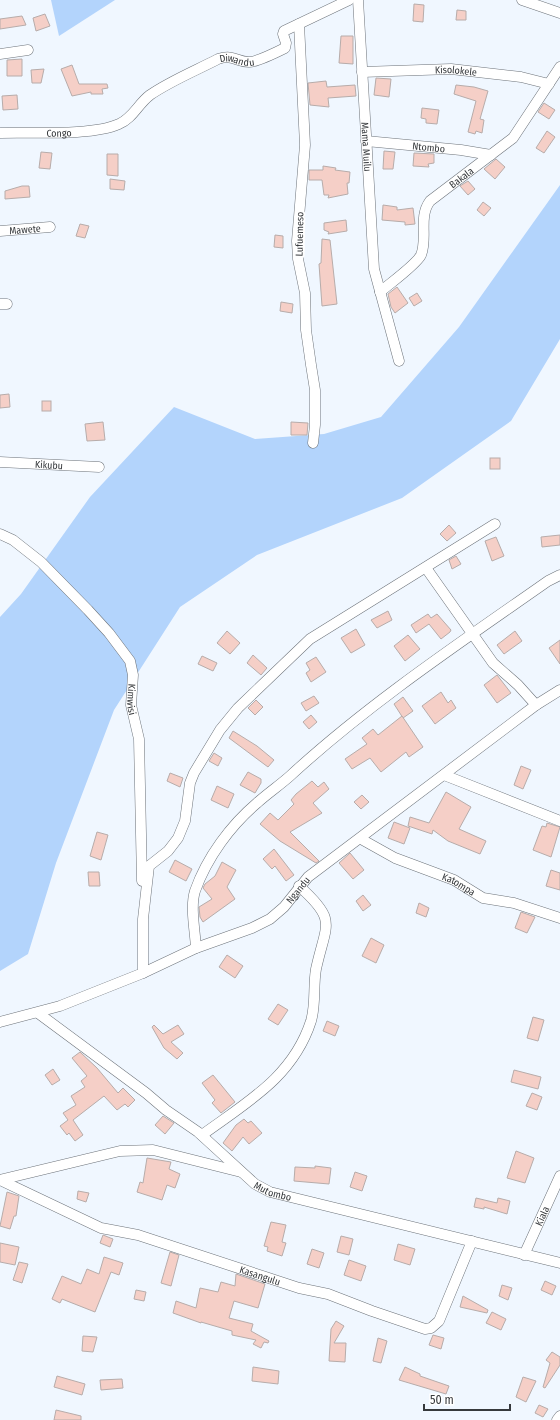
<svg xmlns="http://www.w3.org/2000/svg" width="560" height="1420" font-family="'Fira Sans Condensed',sans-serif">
  <rect width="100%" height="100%" fill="#f0f7ff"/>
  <!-- green -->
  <g fill="#b3d4fc">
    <path d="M51,0H115L59,36Z"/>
    <path d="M560,185V339L511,421L402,498L257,555L180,607L114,710L56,863L28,954L0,971V617L21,594L90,497L174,407L255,439L324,434L381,417L459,327Z"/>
  </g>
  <!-- building -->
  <g fill="#f5cfc7" stroke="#b7acaa">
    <path d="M414,4L424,5L423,22L413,21Z"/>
    <path d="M457,10L466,11V20H456Z"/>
    <path d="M45,14L50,26L36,31L33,18Z"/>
    <path d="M22,16L26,25L0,29V19Z"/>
    <path d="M341,36H353V64L339,63Z"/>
    <path d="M22,59V76H7V60Z"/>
    <path d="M72,65L79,84H107L108,88L102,89L103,94H91V92L72,96L61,69Z"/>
    <path d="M44,69L41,83H32L31,70Z"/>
    <path d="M376,78L391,79L389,97L374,95Z"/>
    <path d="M326,81L327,87L355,85L356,96L328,98L329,107L310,105L308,83Z"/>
    <path d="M456,85L474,87L488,91L480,119L484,120L482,133L476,131L475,134L468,132L476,101L454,94Z"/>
    <path d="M17,95L18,109L3,110L2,96Z"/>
    <path d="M544,103L555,110L549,119L538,112Z"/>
    <path d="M422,108L439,110L437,124L426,123V119L421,118Z"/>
    <path d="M547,131L555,137L544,153L536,148Z"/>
    <path d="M384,151L395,152L393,169H383Z"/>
    <path d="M41,152L52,153L50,169L39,168Z"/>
    <path d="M414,153L434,154V163L428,164L429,167L413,166Z"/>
    <path d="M107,154H118V176L107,175Z"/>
    <path d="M496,159L505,167L495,179L484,169Z"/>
    <path d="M323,166L336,168L335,170L350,172L349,183H347L348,194L328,198L329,195H324L322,180H309V170H323Z"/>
    <path d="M110,179L125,181L124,190L110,189Z"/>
    <path d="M468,181L475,189L468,195L460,186Z"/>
    <path d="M22,186H29L30,197L5,199V191Z"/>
    <path d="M483,202L491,208L484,216L477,210Z"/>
    <path d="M383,205L397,207V210L413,208L415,224L405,225V222L382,220Z"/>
    <path d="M346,220L347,231L328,234L329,232L324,230V223Z"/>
    <path d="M80,224L89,226L85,238L76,236Z"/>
    <path d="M275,235L283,236V248L274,247Z"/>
    <path d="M322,239L330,240L337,304L322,306L319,264L321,263Z"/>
    <path d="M397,287L408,303L395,313L391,307L388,294Z"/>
    <path d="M417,293L422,301L414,306L409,298Z"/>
    <path d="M281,302L293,304L292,313L280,311Z"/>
    <path d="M9,394L10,407L0,408V395Z"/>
    <rect x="42" y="401" width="9" height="10"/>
    <path d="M103,422L105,440L87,441L85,424Z"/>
    <path d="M291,422L308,423L307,435H291Z"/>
    <rect x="490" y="458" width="10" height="11"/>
    <path d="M449,525L456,533L447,541L440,534Z"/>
    <path d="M560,535V545L542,547L541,537Z"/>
    <path d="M496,537L504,556L492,561L485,541Z"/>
    <path d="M456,556L461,564L452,569L449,560Z"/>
    <path d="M388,611L392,620L377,628L371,620Z"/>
    <path d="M428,614L431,618L437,614L451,630L450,632L441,639L429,624L416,633L411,625Z"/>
    <path d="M356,629L365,645L351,653L341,638Z"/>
    <path d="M227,631L240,643L230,654L217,643Z"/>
    <path d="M515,631L522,641L504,654L497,645Z"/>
    <path d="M408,635L420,649L405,661L394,646Z"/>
    <path d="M560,640V664L549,648Z"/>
    <path d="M253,655L267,668L261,675L247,663Z"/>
    <path d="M202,656L217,663L213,671L198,664Z"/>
    <path d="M316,657L326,672L311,682L306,673L310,670L306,663Z"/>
    <path d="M497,675L511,693L497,703L484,685Z"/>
    <path d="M441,692L448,703L451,700L456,708L435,724L422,706Z"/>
    <path d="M314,696L319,703L306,711L301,703Z"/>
    <path d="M403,697L413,711L403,718L394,704Z"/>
    <path d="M256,700L263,707L255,715L248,708Z"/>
    <path d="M311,715L317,722L309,729L303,722Z"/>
    <path d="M402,716L423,747L409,757L406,752L381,772L370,758L352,769L345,759L367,744L362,738L373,729L378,735Z"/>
    <path d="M233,731L257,746L274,760L268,767L229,738Z"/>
    <path d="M214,753L222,758L218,766L209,761Z"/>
    <path d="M521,766L531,770L523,789L514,785Z"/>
    <path d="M248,772L261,779V783L255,793L240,785Z"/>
    <path d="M170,773L183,778L180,787L167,781Z"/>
    <path d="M312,781L318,787L324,782L329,789L313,803L322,813L290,832L319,861L316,863L280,841L260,824L270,813L278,820L294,804L291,800L296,794Z"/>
    <path d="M217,786L234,794L228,808L211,800Z"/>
    <path d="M446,792L471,807L459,829L486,841L480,854L448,841L433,830L432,834L408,826L410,817L429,823Z"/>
    <path d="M362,795L369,802L361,809L354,802Z"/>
    <path d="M394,822L410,828L404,844L388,838Z"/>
    <path d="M547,823L560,827L551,857L533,850L542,826L546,827Z"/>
    <path d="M97,832L108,835L101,860L90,856Z"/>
    <path d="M274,849L294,875L286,881L275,866L272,869L263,859Z"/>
    <path d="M350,853L364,870L353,879L339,863Z"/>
    <path d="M175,860L192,869L186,881L169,872Z"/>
    <path d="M222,862L236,870L227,887L235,899L203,922L200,917L199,907L212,899L203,888L205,884L215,876Z"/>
    <path d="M551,870L560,873V890L546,886Z"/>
    <path d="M88,872H99L100,886H89Z"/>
    <path d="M363,895L371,905L363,911L356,901Z"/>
    <path d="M419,903L429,908L426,917L416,913Z"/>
    <path d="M521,912L535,917L527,933L515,928Z"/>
    <path d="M371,938L384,945L376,963L362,956Z"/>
    <path d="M227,955L243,966L235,978L219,967Z"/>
    <path d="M278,1004L288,1010L278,1025L268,1019Z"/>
    <path d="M533,1017L544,1020L538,1041L527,1038Z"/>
    <path d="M327,1021L339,1026L335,1036L323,1031Z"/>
    <path d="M154,1025L163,1034L178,1025L184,1034L171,1042L183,1053L177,1059L164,1048L152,1027Z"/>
    <path d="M80,1052L97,1068L118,1093L123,1088L135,1100L128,1107L125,1104L117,1110L104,1096L73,1120L83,1135L75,1141L69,1133L67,1135L60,1126L68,1120L63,1113L76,1105L71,1096L85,1087L81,1081L87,1076L72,1058Z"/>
    <path d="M53,1069L60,1080L52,1085L45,1075Z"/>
    <path d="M514,1070L541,1077L538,1089L511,1082Z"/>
    <path d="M213,1075L235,1102L221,1113L212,1103L215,1100L202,1083Z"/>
    <path d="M532,1093L542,1097L537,1110L526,1106Z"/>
    <path d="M163,1116L174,1123L165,1134L155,1125Z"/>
    <path d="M244,1119L248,1123L251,1121L262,1133L249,1144L243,1137L232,1151L223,1143L236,1125Z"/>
    <path d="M516,1151L534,1158L525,1183L507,1178Z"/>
    <path d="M147,1158L171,1162L169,1169L180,1174L175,1188L167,1185L162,1200L137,1192L140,1182L143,1183Z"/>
    <path d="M315,1166L331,1168L329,1184L294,1181L295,1167L315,1168Z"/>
    <path d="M355,1172L367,1176L362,1191L350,1187Z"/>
    <path d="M78,1191L89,1193L86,1202L77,1199Z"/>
    <path d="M7,1192L19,1196L16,1216H14L10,1229L0,1226Z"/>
    <path d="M476,1198L497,1203L498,1198L510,1201L507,1214L484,1207V1209L474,1207Z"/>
    <path d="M271,1222L286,1225L282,1242L286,1243L282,1256L267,1251L268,1247L264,1246Z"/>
    <path d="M103,1235L113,1239L110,1247L100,1243Z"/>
    <path d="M341,1236L353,1239L349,1255L337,1252Z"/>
    <path d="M0,1243L19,1247L15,1265L0,1262Z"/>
    <path d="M398,1244L415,1249L410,1265L394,1260Z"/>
    <path d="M312,1249L324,1253L319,1268L307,1264Z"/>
    <path d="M170,1252L179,1255L171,1286L161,1283Z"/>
    <path d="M104,1257L123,1263L119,1275L111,1272L95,1312L62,1299L60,1303L52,1299L62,1276L81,1284L87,1269L99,1274Z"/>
    <path d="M349,1260L366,1266L361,1281L344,1275Z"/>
    <path d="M19,1262L28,1264L22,1283L13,1280Z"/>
    <path d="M236,1274L265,1284L258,1308L234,1301L229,1318L253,1324L251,1331L269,1341L268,1343L264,1342L261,1348L253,1344L256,1340L232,1335V1331L201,1322V1323L173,1313L176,1301L196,1308L200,1288L218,1292L221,1282L235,1286Z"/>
    <path d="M545,1281L556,1286L552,1295L541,1290Z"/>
    <path d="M502,1285L512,1288L508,1300L499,1296Z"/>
    <path d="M136,1290L146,1292L144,1301L134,1299Z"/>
    <path d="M463,1296L488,1310L487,1313L460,1307Z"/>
    <path d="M492,1312L506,1319L501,1330L486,1323Z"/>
    <path d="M336,1321L344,1326L334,1343H346L345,1362L329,1361L331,1329Z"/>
    <path d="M433,1335L444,1338L441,1349L429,1345Z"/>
    <path d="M83,1336L97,1337L93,1352L82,1351Z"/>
    <path d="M378,1338L387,1341L381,1363L373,1361Z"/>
    <path d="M552,1352L560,1357V1365L545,1388L543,1387L550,1363L546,1360Z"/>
    <path d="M253,1367L279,1371L278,1384L252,1381Z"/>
    <path d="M405,1367L420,1374V1376L449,1386L446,1394L399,1380Z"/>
    <path d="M57,1376L85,1384L82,1395L54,1387Z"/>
    <path d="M523,1377L536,1381L526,1402L516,1397Z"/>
    <path d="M122,1379L123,1388L101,1390L100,1380Z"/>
    <path d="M539,1405L548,1409L543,1417L535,1413Z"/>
    <path d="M56,1410L81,1416V1420H54Z"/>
  </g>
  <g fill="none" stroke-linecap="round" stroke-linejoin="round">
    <!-- street casing -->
    <g stroke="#6d737a" stroke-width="11">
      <g id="street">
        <path id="s1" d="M358,0L374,269L399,361"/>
        <path d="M522,0L560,13"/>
        <path d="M299,24L305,145L297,241L298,259L305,293L306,330L311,365L315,390V425L313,443"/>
        <path d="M0,54L28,50"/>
        <path id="s2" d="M362,72L451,69L521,77L549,84"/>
        <path id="s3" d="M0,133C31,132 93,136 119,124C133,118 138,104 150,95C170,81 197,70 218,59C234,54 236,62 249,62C257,62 277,52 285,48L286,43L283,34L284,31L349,0"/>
        <path id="s4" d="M366,141L461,150L491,155"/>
        <path id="s5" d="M0,231L50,227"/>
        <path id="s6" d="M380,292C389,284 416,265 421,255C428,238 418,217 430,201L513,138L560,67"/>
        <path d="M0,304H7"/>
        <path id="s7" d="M0,462L99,467"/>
        <path id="s8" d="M0,534L13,540L41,562L88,610L109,633L130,661L133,675L131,705L139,739L142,881"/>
        <path d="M426,568L493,663L518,685L536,705"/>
        <path d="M444,775L560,821"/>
        <path id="s9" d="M361,839L395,858L454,880L483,898L514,903L560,918"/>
        <path d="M196,948C195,930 190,907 195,891C207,857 231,825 257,803C268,793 280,785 290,776C368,704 461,642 548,581L560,575"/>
        <path d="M143,973V919L149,866L168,851L178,838L185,821L190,783L194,773L220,730L238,708L310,639L495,524"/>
        <path id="s10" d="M38,1013L146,1093L166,1110L198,1132L255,1184L270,1192L560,1263"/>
        <path id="s11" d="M0,1022L60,1006L143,973L196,948L252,928L270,919L284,907L308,877L536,705L560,690"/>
        <path d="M202,1135C247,1102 293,1077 311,1021C316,1004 313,986 316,969C326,923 338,921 299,886"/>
        <path id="s12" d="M0,1180L101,1228L138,1235L299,1288L328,1294L372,1311L425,1329L431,1328L439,1321L472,1241"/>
        <path d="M0,1180L120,1151L153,1150L241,1172"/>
        <path id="s13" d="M524,1255L560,1176"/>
        <path d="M557,1420L560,1416"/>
      </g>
    </g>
    <!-- street -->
    <use href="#street" stroke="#fff" stroke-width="10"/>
  </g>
  <g text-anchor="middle" stroke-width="4" stroke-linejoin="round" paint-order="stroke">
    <!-- street labels -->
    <g font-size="10" fill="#36393c" stroke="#fff">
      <text dy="4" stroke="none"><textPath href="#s3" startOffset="259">Diwandu</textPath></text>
      <text dy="4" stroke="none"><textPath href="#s2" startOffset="94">Kisolokele</textPath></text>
      <text dy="4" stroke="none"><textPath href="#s3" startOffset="59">Congo</textPath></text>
      <text dy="4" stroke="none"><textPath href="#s1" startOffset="147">Mama Muilu</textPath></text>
      <text dy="4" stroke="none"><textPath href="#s4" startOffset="63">Ntombo</textPath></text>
      <text dy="4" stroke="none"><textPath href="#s6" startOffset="150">Bakala</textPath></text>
      <text dy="4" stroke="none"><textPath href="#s5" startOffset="25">Mawete</textPath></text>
      <text transform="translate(299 234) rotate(-89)" y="4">Lufuemeso</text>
      <text dy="4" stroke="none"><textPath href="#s7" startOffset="49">Kikubu</textPath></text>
      <text dy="4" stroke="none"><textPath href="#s8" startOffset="222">Kimwisi</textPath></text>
      <text dy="4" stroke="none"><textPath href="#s9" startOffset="108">Katompa</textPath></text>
      <text dy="4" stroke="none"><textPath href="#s11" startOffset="330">Ngandu</textPath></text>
      <text dy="4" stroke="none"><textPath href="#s10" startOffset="296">Mutombo</textPath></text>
      <text dy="4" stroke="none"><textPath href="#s13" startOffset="43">Kiala</textPath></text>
      <text dy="4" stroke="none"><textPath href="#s12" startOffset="278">Kasangulu</textPath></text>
    </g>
  </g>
  <!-- scale -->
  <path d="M424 1404v6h86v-6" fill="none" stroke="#36393c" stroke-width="2"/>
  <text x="430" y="1404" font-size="12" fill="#36393c" stroke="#ffffff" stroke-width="3" paint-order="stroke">50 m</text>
</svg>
